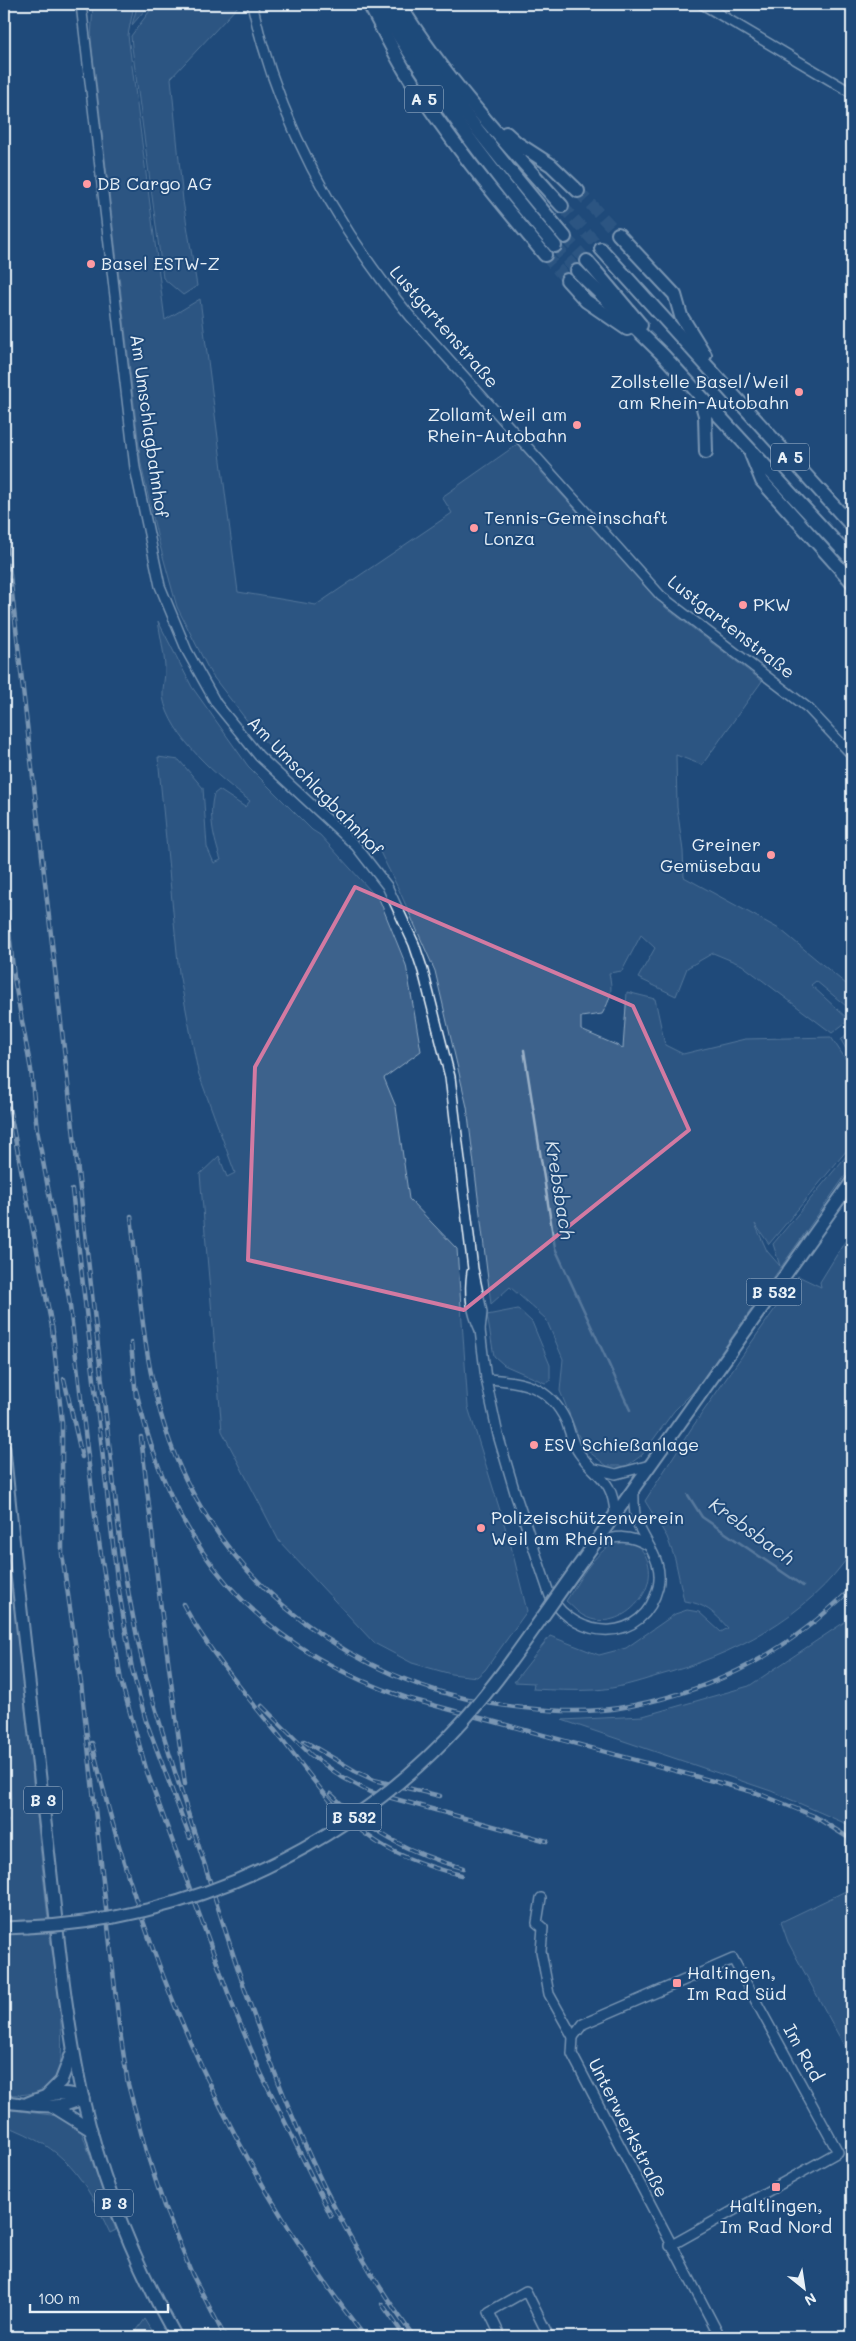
<svg xmlns="http://www.w3.org/2000/svg" width="856" height="2341" font-family="Mali,sans-serif">
  <rect width="100%" height="100%" fill="#1f4a7a"/>
  <filter id="ink" filterUnits="userSpaceOnUse"><feTurbulence type="fractalNoise" baseFrequency=".02" numOctaves="2"/><feDisplacementMap in="SourceGraphic" scale="10" xChannelSelector="R" yChannelSelector="G"/><feConvolveMatrix kernelMatrix="1 2 1 2 8 2 1 2 1" color-interpolation-filters="sRGB"/></filter>
  <g filter="url(#ink)">
    <!-- green -->
    <g fill="#3c628c" stroke="#92aac2">
      <path d="M93,4H150L132,25L137,7L134,5L128,35L165,320L200,299L238,592L316,605L452,513L442,497L522,441L538,459L539,470L666,608L762,681L702,765L676,755L677,807L683,851L684,877L781,930L852,989V1011L816,981L811,985L849,1020L832,1033L742,965L713,953L687,968L676,996L638,978L655,948L641,935L622,971L609,973C613,990 611,999 602,1014L581,1017V1030L623,1048L627,992L655,999L665,1045L683,1054L745,1039L831,1037L852,1069V1144L769,1244L755,1224L767,1251L780,1266L773,1244L852,1149V1166L694,1391L674,1411L642,1455L627,1466H607L588,1451L578,1435L560,1391L563,1359L546,1319L510,1287L491,1304L467,1107L435,971L399,890L376,844L258,735L211,674L177,607L157,535L141,464L91,39Z"/>
      <path d="M155,4H240L171,78L183,201L197,286L183,295L163,278L132,47L131,36Z"/>
      <path d="M158,621L192,687L248,766L312,830L320,835L380,901L406,965L421,1051L384,1078L396,1107L409,1199L457,1249L468,1407L511,1546L527,1611L485,1670L477,1677L451,1674L412,1663L374,1643L279,1541L222,1431L200,1174L219,1156L227,1177L235,1173L198,1072L179,973L158,757L179,760L203,788L207,847L214,863L221,860C214,839 208,815 214,794L219,790L245,807L250,801C219,778 170,737 163,697C162,687 166,676 165,666C164,651 160,635 158,621Z"/>
      <path d="M852,1028V1060L841,1040Z"/>
      <path d="M852,1230V1551C809,1617 731,1656 657,1676C637,1682 616,1689 594,1690C574,1691 553,1690 533,1689L534,1683L514,1682L550,1636L599,1655L626,1648L675,1614L687,1610L699,1612L721,1632L728,1628C715,1613 704,1603 684,1601L675,1559L667,1537L645,1501L691,1429L798,1276L821,1287L820,1282Z"/>
      <path d="M518,1309L532,1322L550,1365V1381L545,1383L504,1365L494,1356L487,1315Z"/>
      <path d="M623,1540C628,1542 636,1544 640,1548C670,1582 622,1637 584,1616C578,1613 572,1606 566,1601C581,1578 595,1548 623,1540Z"/>
      <path d="M4,1541L13,1597L48,1919L4,1921V1830L9,1820L4,1817L11,1799L4,1745Z"/>
      <path d="M852,1617V1818L849,1825L771,1791L562,1720L643,1716L749,1686Z"/>
      <path d="M852,1888V2060L788,1942L781,1922Z"/>
      <path d="M49,1931C53,1961 72,2059 54,2080C42,2095 21,2096 4,2094V1935Z"/>
      <path d="M4,2109L59,2116L81,2130L116,2230L110,2233C83,2176 66,2148 4,2125Z"/>
      <path d="M845,2252H852V2279H851Z"/>
      <path d="M145,2319L156,2337H132Z"/>
    </g>
    <g fill="none" stroke-linecap="round" stroke-linejoin="round">
      <!-- stream -->
      <g stroke="#9ab0c7" stroke-width="2.5">
        <path d="M524,1050L555,1248L630,1410"/>
        <path d="M688,1495L702,1517L803,1586"/>
      </g>
      <!-- highway-tunnel -->
      <g stroke="#3d638d" stroke-width="12" stroke-dasharray="12 6" stroke-linecap="butt">
        <path d="M578,191L618,234"/>
        <path d="M562,206L601,249"/>
        <path d="M565,237L587,261"/>
        <path d="M555,246L577,271"/>
        <path d="M545,255L567,280"/>
      </g>
      <!-- minor casing -->
      <g stroke="#e8f1f8" stroke-width="12">
        <g id="minor">
          <path d="M81,4L135,468L160,586L187,651L216,703L259,756L356,846L387,886L414,944L423,971L450,1077L473,1269L482,1312L480,1330L486,1379L498,1435L516,1496L550,1596C577,1642 644,1644 658,1587C664,1561 646,1545 637,1522C633,1512 634,1500 634,1488"/>
          <path d="M252,4C278,120 335,225 410,316L661,596L808,708L852,755"/>
          <path d="M702,4L852,93"/>
          <path d="M472,1272C469,1293 471,1310 480,1330"/>
          <path d="M486,1379C521,1381 549,1385 566,1421C570,1431 572,1444 579,1453C597,1478 613,1478 615,1514"/>
          <path d="M595,1469L616,1474L650,1465"/>
          <path d="M595,1543C616,1536 629,1534 649,1546"/>
          <path d="M541,1898L537,1923L543,1928L541,1951L549,1994L573,2037L572,2054L720,2337"/>
          <path d="M573,2037L583,2024L733,1959L838,2152L670,2246"/>
          <path d="M501,2337L489,2312L526,2291L549,2337"/>
        </g>
      </g>
      <!-- major casing -->
      <g stroke="#e8f1f8" stroke-width="15">
        <g id="major">
          <path d="M4,1449C16,1573 31,1698 45,1822C56,1914 63,2008 83,2099C102,2182 134,2262 176,2337"/>
          <path d="M585,1557L852,1181"/>
          <path d="M4,1928L27,1927"/>
          <path d="M47,2095L61,2081L73,2050"/>
          <path d="M4,2102C31,2104 58,2112 83,2098"/>
          <path d="M28,2103C47,2095 63,2089 83,2098"/>
          <path d="M54,2107L91,2130"/>
        </g>
      </g>
      <!-- highway casing -->
      <g stroke="#e8f1f8" stroke-width="16">
        <g id="highway">
          <path d="M369,4C381,26 392,49 405,71C446,136 495,196 545,255"/>
          <path d="M379,4C432,91 488,168 555,246"/>
          <path d="M399,4C445,78 504,142 562,206"/>
          <path d="M395,14C445,93 505,165 565,237"/>
          <path d="M506,133L517,143L551,165L578,191"/>
          <path d="M618,234L675,295L681,316L705,355"/>
          <path d="M601,249L852,526"/>
          <path d="M587,261L641,325"/>
          <path d="M577,271L663,355L852,560"/>
          <path d="M567,280L586,301L627,329"/>
          <path d="M700,398L705,415L706,452"/>
          <path d="M751,454L762,481L852,582"/>
        </g>
      </g>
      <!-- minor -->
      <use href="#minor" stroke="#1f4a7a" stroke-width="9"/>
      <!-- major -->
      <use href="#major" stroke="#1f4a7a" stroke-width="11"/>
      <!-- highway -->
      <use href="#highway" stroke="#1f4a7a" stroke-width="12"/>
      <!-- rail casing -->
      <g stroke="#e8f1f8" stroke-width="4.5">
        <g id="rail">
          <path d="M4,523L122,1557C129,1597 136,1637 146,1676C164,1740 185,1803 205,1866C256,2030 311,2197 414,2337"/>
          <path d="M4,885L14,978L31,1070L37,1130L69,1298L95,1516L121,1681L147,1772L234,2009L260,2071L331,2216"/>
          <path d="M4,1082L53,1332"/>
          <path d="M72,1190L117,1579L132,1669L146,1721L190,1838"/>
          <path d="M131,1216C141,1306 145,1398 186,1480C252,1611 380,1694 524,1708C559,1712 596,1713 630,1706C719,1689 788,1651 852,1588"/>
          <path d="M52,1326L62,1423V1554L81,1683L119,2025L128,2084L146,2151L164,2206L192,2274L225,2337"/>
          <path d="M131,1343L136,1397"/>
          <path d="M64,1379L82,1457"/>
          <path d="M136,1390C171,1547 253,1646 407,1698L757,1793L814,1816L852,1840"/>
          <path d="M141,1437L160,1601L185,1784"/>
          <path d="M183,1604C210,1654 248,1697 284,1742C310,1775 333,1810 367,1835C394,1856 428,1867 461,1875"/>
          <path d="M262,1706L311,1755L342,1777L370,1792L547,1841"/>
          <path d="M304,1741L355,1771L374,1780L440,1796"/>
          <path d="M92,1743C142,1958 229,2162 365,2337"/>
          <path d="M331,1794C367,1831 414,1855 463,1868"/>
          <path d="M382,2304L405,2337"/>
        </g>
      </g>
      <!-- rail -->
      <use href="#rail" stroke="#1f4a7a" stroke-width="2.5" stroke-dasharray="8" stroke-linecap="butt"/>
      <!-- major-bridge casing -->
      <g stroke="#e8f1f8" stroke-width="15" stroke-linecap="butt">
        <path id="major-bridge" d="M27,1927C193,1920 352,1844 463,1721C508,1670 545,1612 585,1557"/>
      </g>
      <!-- major-bridge -->
      <use href="#major-bridge" stroke="#1f4a7a" stroke-width="11"/>
    </g>
  </g>
  <!-- marked area -->
  <path d="M0 0H856V2341H0ZM355,887L633,1006L689,1130L464,1310L248,1260L255,1067Z" fill="#1f4a7a" fill-opacity=".55" fill-rule="evenodd"/>
  <path fill="none" stroke="#d37aa2" stroke-width="4" stroke-linejoin="round" d="M355,887L633,1006L689,1130L464,1310L248,1260L255,1067Z"/>
  <!-- markers -->
  <g fill="#ff9aa2" stroke="#1f4a7a" stroke-width="2">
    <circle cx="87" cy="184" r="5"/>
    <circle cx="91" cy="264" r="5"/>
    <circle cx="799" cy="392" r="5"/>
    <circle cx="577" cy="425" r="5"/>
    <circle cx="474" cy="528" r="5"/>
    <circle cx="743" cy="605" r="5"/>
    <circle cx="771" cy="855" r="5"/>
    <circle cx="534" cy="1445" r="5"/>
    <circle cx="481" cy="1528" r="5"/>
    <rect x="672" y="1978" width="10" height="10" rx="2.5"/>
    <rect x="771" y="2182" width="10" height="10" rx="2.5"/>
  </g>
  <g text-anchor="middle" stroke-width="4" stroke-linejoin="round" paint-order="stroke">
    <!-- shield labels -->
    <g fill="#1f4a7a" stroke="#acbfd2" stroke-width="1">
      <rect x="405" y="85.5" width="38" height="27" rx="4"/>
      <rect x="771" y="443.5" width="38" height="27" rx="4"/>
      <rect x="746.5" y="1278.5" width="55" height="27" rx="4"/>
      <rect x="24" y="1786.5" width="38" height="27" rx="4"/>
      <rect x="326.5" y="1803.5" width="55" height="27" rx="4"/>
      <rect x="95" y="2189.5" width="38" height="27" rx="4"/>
    </g>
    <g font-size="16" font-weight="bold" fill="#e8f1f8">
      <text x="424" y="105">A 5</text>
      <text x="790" y="463">A 5</text>
      <text x="774" y="1298">B 532</text>
      <text x="43" y="1806">B 3</text>
      <text x="354" y="1823">B 532</text>
      <text x="114" y="2209">B 3</text>
    </g>
    <!-- poi labels -->
    <g font-size="18" fill="#e8f1f8" stroke="#1f4a7a" text-anchor="start">
      <text x="97" y="190">DB Cargo AG</text>
      <text x="101" y="270">Basel ESTW-Z</text>
      <text x="789" y="388" text-anchor="end">Zollstelle Basel/Weil<tspan x="789" dy="21">am Rhein-Autobahn</tspan></text>
      <text x="567" y="421" text-anchor="end">Zollamt Weil am<tspan x="567" dy="21">Rhein-Autobahn</tspan></text>
      <text x="484" y="524">Tennis-Gemeinschaft<tspan x="484" dy="21">Lonza</tspan></text>
      <text x="753" y="611">PKW</text>
      <text x="761" y="851" text-anchor="end">Greiner<tspan x="761" dy="21">Gemüsebau</tspan></text>
      <text x="544" y="1451">ESV Schießanlage</text>
      <text x="491" y="1524">Polizeischützenverein<tspan x="491" dy="21">Weil am Rhein</tspan></text>
      <text x="687" y="1979">Haltingen,<tspan x="687" dy="21">Im Rad Süd</tspan></text>
      <text x="776" y="2212" text-anchor="middle">Haltlingen,<tspan x="776" dy="21">Im Rad Nord</tspan></text>
    </g>
    <!-- street labels -->
    <g font-size="18" fill="#e8f1f8" stroke="#1f4a7a">
      <text transform="translate(444 327) rotate(49)" y="6">Lustgartenstraße</text>
      <text transform="translate(149 426) rotate(82)" y="6">Am Umschlagbahnhof</text>
      <text transform="translate(731 627) rotate(38)" y="6">Lustgartenstraße</text>
      <text transform="translate(315 786) rotate(46)" y="6">Am Umschlagbahnhof</text>
      <text transform="translate(803 2053) rotate(61)" y="6">Im Rad</text>
      <text transform="translate(628 2128) rotate(63)" y="6">Unterwerkstraße</text>
    </g>
    <!-- water labels -->
    <g font-size="19" font-style="italic" fill="#d4e1ec" stroke="#1f4a7a">
      <text transform="translate(560 1190) rotate(81)" y="7">Krebsbach</text>
      <text transform="translate(752 1531) rotate(36)" y="7">Krebsbach</text>
    </g>
  </g>
  <!-- margin -->
  <rect width="856" height="2341" fill="none" stroke="#1f4a7a" stroke-width="20"/>
  <rect x="10" y="10" width="836" height="2321" fill="none" stroke="#e8f1f8" stroke-width="2" filter="url(#ink)"/>
  <!-- north arrow -->
  <g transform="translate(804 2288) rotate(150)" stroke="#1f4a7a" stroke-width="4" paint-order="stroke">
  <path d="M0-4L9 19L0 12L-9 19Z" fill="#e8f1f8"/>
  <text y="-8" font-size="14" font-weight="bold" text-anchor="middle" fill="#e8f1f8">N</text>
  </g>
  <!-- scale -->
  <path d="M30 2304v8h138v-8" fill="none" stroke="#e8f1f8" stroke-width="2.5"/>
  <text x="38" y="2304" font-size="15" fill="#e8f1f8" stroke="#1f4a7a" stroke-width="4" paint-order="stroke">100 m</text>
</svg>
